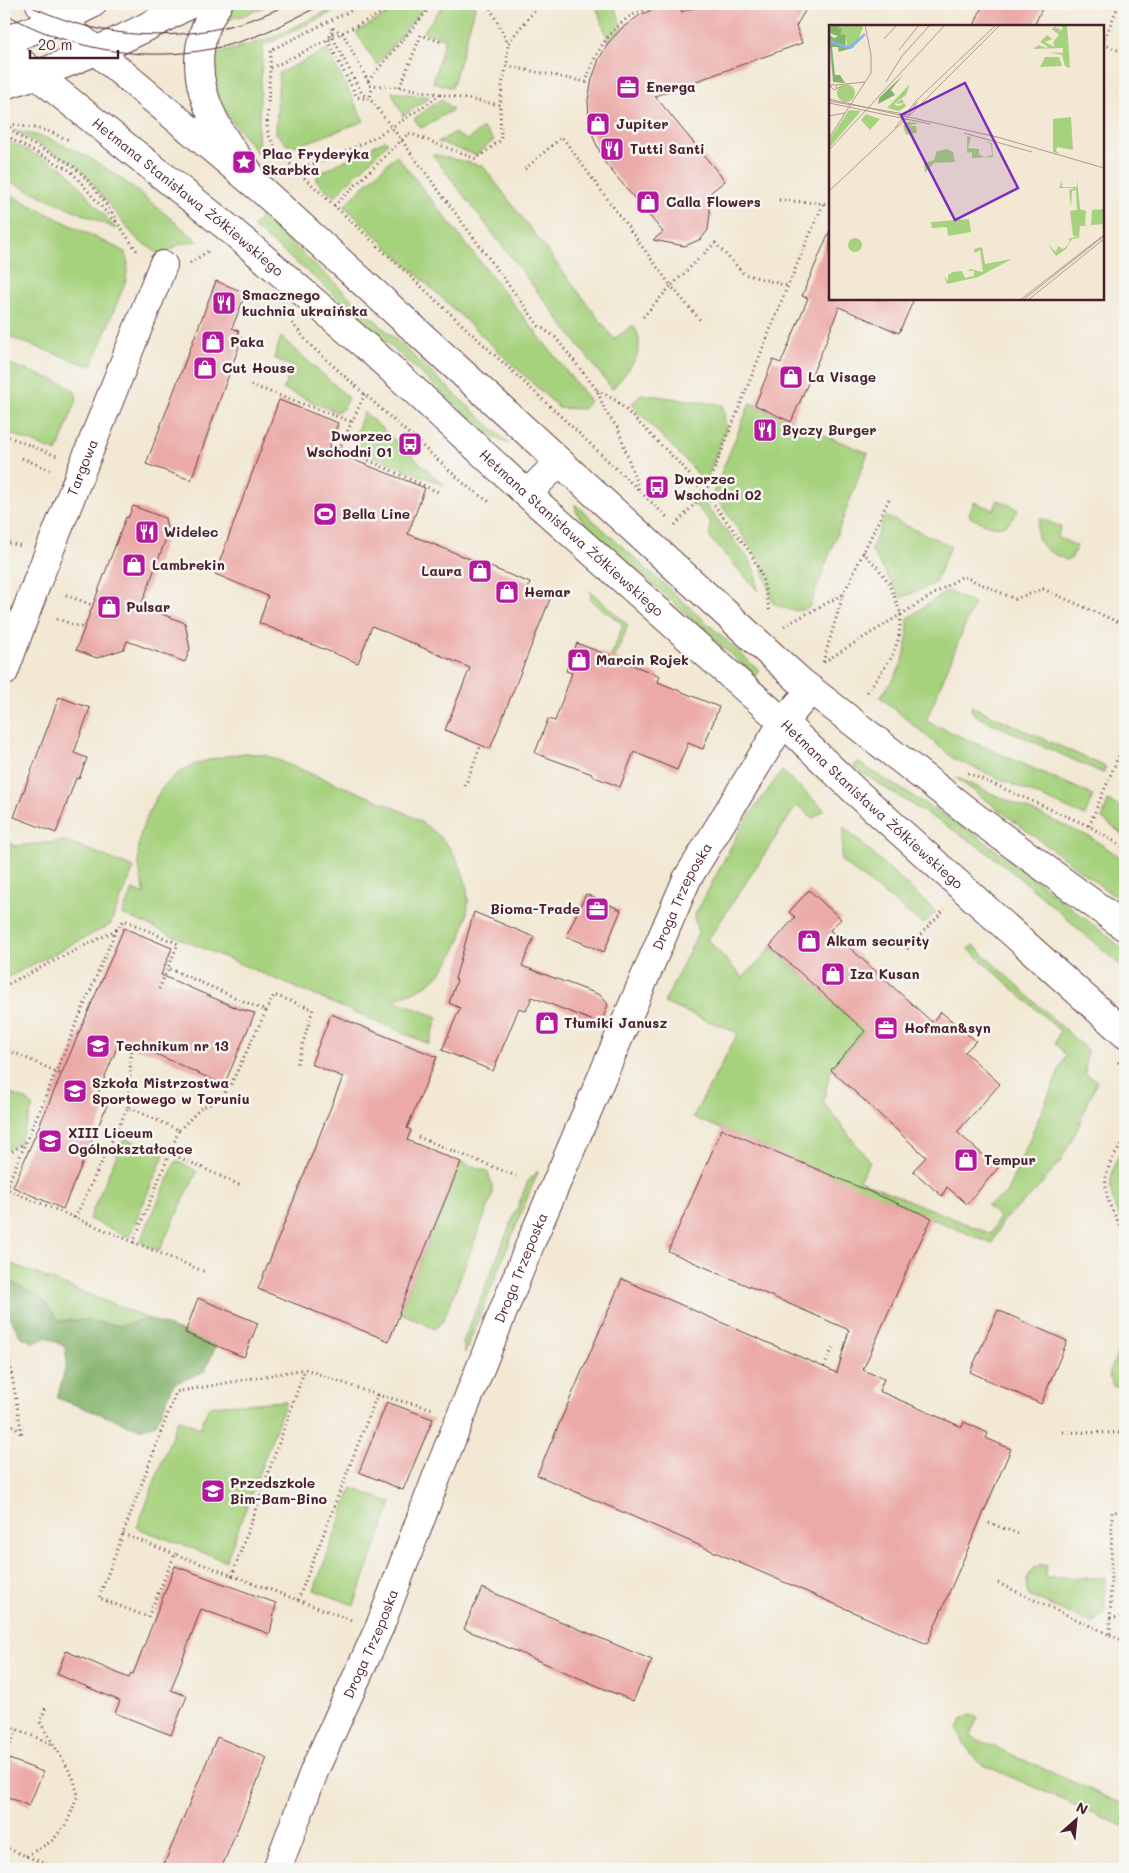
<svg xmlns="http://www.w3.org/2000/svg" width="1129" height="1873" font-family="Mali,sans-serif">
  <rect width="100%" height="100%" fill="#f6f6f2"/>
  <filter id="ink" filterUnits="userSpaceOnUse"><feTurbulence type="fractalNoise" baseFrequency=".02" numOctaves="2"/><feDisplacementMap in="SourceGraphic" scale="10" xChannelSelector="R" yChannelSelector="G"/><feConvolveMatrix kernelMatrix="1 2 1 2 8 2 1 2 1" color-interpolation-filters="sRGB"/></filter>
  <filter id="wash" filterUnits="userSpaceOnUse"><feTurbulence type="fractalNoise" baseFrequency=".0096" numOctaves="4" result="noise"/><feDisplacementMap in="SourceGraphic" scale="20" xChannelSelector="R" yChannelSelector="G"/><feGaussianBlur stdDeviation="1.12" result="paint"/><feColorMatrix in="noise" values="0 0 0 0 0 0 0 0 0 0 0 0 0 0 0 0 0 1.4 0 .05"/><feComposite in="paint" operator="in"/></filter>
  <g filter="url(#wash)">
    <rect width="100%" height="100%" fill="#f2e8d3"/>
    <!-- green -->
    <g fill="#a6d17d" stroke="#787854">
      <path d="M232,4H273L244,15L224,21Z"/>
      <path d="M342,4H349L263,46L258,134L259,154C230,121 212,102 214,55L271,38Z"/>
      <path d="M405,4H427L377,65L356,32Z"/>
      <path d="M444,4H475V8L452,88L433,82L445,39L423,32Z"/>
      <path d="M599,4H614L622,28L609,42L596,6Z"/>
      <path d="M327,50L364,121L300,145H287L276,133L279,73Z"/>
      <path d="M392,92L430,97L403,116Z"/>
      <path d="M441,99L453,110L421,128L414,119Z"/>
      <path d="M483,128L494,140L476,155L438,142L454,133L467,140Z"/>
      <path d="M14,131C87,140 143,197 198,241L180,244L167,252L159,254L142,243L134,236L78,166Z"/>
      <path d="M4,137L11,142L66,170L116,229L4,179Z"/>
      <path d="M385,140L388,143L334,197L316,180L318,174Z"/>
      <path d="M432,154L483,166L614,339L633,325C650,349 628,371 612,389Z"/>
      <path d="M396,155L590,401L583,409L559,408L344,206Z"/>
      <path d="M4,192L125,252L128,263L126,280L93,363L89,366L4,335Z"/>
      <path d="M262,216L509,444L491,437L320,282L253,227Z"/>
      <path d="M281,337L348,397L343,409L336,412L283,389L292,367L274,358Z"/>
      <path d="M4,362L65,384L75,392L77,399L57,452L4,431Z"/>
      <path d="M641,394L723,405L726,428L705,484L693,468L631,405Z"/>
      <path d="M750,403L804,427L868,453L809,608C796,614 785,609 773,603L761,562L713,493Z"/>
      <path d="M364,412L444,485L363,452L355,437Z"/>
      <path d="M701,499L751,562L755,573L758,591L710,538V521L695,505Z"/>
      <path d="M998,500L1018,509C1007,535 990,527 970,517L969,514L974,502L994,510Z"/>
      <path d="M575,504L759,670L755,676L584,523L576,511Z"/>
      <path d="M885,516L951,546L934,584L901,598L871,550Z"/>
      <path d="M1040,518L1061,527L1057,537L1077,546L1071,559L1066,560C1046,550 1031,545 1040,518Z"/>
      <path d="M590,591L628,625L615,658L611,656L623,625L591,600Z"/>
      <path d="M947,591L974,603L926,721L1093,795L1085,816L954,759L880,697C903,668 908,655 908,618Z"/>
      <path d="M971,706L1106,767L1103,773L978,717L972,712Z"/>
      <path d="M245,753L265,755C293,766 321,778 350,789C393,807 445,823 462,871C468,888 470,902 466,919C460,945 448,971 425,986C415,992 403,995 394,1000L438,1017L429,1044L122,914L133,890L145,895C140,876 136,857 140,838C141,829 146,820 149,812C153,803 159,790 167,783C187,762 218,757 245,753Z"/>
      <path d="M857,762L973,833L1026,872L1125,950V969C1078,930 1034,887 985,851C942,821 896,797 854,767Z"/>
      <path d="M782,771L825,810L813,818L797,805L708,940L743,978L769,950L770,946L865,1031L831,1070L823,1102L870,1162L859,1180L991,1234L999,1217L987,1206L1006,1194L1066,1055L1055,1044L1060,1031L969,949L973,945L1087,1050L1085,1074L1097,1081L1078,1127L1060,1162L1032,1195L1002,1221L992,1244L693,1117L738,1033L664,1003L698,933L694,917L743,824Z"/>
      <path d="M955,777L1090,837L1125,860V904Z"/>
      <path d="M1108,801L1125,809V836L1102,819Z"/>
      <path d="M844,827L936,912L923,924L841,861Z"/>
      <path d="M4,841L15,846L67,841L134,868L110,925L4,979Z"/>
      <path d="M4,1091L27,1100L33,1107L19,1143L4,1152Z"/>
      <path d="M124,1138L164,1155L129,1237L89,1219Z"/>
      <path d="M1125,1146V1224C1105,1200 1107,1170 1125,1146Z"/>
      <path d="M176,1161L190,1167L197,1172L159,1251L140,1242Z"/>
      <path d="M461,1162L487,1171L492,1184V1197L443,1321L435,1329L399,1312Z"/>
      <path d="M538,1171L465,1353L463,1342L528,1181Z"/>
      <path d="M4,1261L150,1319L121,1326L85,1320L59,1321L42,1298L4,1278Z"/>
      <path d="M1125,1336V1386H1113L1109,1377L1110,1371Z"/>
      <path d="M286,1401L226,1561L137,1528L178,1419L200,1428L209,1406Z"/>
      <path d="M352,1488L392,1503L354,1605L314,1590Z"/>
      <path d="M1039,1565H1046V1578H1105V1614L1091,1623L1029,1596C1023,1586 1028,1570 1039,1565Z"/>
      <path d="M971,1714L978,1717L970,1736L1125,1805V1827L979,1763L964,1744L958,1729L962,1719Z"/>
    </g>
    <!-- forest -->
    <path fill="#84b36c" stroke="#67694c" d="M4,1278L42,1298L59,1321L85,1320L121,1326L150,1319L185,1333L217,1343L205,1371L174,1384L156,1424L140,1429L57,1398L67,1362L65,1347L47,1337L34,1343L20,1336L11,1319L4,1316Z"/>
    <g id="blocks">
      <!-- building -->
      <g fill="#ebaaa7">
        <path d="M666,4H679L682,12L705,4H809L796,26L802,43L655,96L725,181L706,196L710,213L708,230L701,239L685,246L653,240L663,232L605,163L594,139L589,120L588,100L592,79L599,59L609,42L622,28L640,15Z"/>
        <path d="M983,4H1044L1034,26H974Z"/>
        <path d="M830,230V299H914L899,333L839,307L826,342L791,422L755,405L773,360L781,363L808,298L802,296Z"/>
        <path d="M216,281L246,293L232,328L239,331L237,336L242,338L191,480L146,464Z"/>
        <path d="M279,400L338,423L328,450L425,488L408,534L530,583L527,592L550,599L490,749L445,730L470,668L372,626L358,663L259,623L268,596L215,574Z"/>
        <path d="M133,506L165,518L168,533L141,606L185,623L190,649L185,662L127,641L124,649L97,658L76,650L126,517L128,518Z"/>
        <path d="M577,643L660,676L658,682L719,707L703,749L688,743L677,770L634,752L620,787L592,776V774L535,753L548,719L555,721L572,673L566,671Z"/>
        <path d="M59,697L90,708L74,753L87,758L79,779L76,778L56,833L14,817Z"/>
        <path d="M809,890L841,919L830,930L882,977L932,1022L941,1012L976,1041L965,1052L1000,1084L957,1132L998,1168L967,1204L947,1187L942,1196L913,1171L926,1157L831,1070L865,1031L770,946L795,917L789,912Z"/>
        <path d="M586,894L621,910L604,952L566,936Z"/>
        <path d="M474,912L534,937L522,966L600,995L608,1004L601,1024L532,997L526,1011L519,1008L493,1071L442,1050L460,1008L449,1003L457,980L455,979Z"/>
        <path d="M124,928L172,948L161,975L239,1009L255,1013L224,1085L154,1053L118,1045L96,1098L108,1103L63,1209L13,1187Z"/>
        <path d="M331,1014L437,1057L407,1128L411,1130L407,1140L461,1162L399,1312L400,1313L389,1341L258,1289L343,1077L311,1064Z"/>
        <path d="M722,1129L932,1218L910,1263L863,1370L884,1379L879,1391L962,1427L964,1422L988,1433L986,1438L1011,1449L927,1644L537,1475L622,1279L837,1373L849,1330L668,1251Z"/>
        <path d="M198,1298L258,1323L244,1357L185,1333Z"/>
        <path d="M998,1310L1067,1341L1041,1404L970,1372Z"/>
        <path d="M387,1402L433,1419L403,1490L359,1472Z"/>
        <path d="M175,1566L276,1603L270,1634L201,1609L171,1690L187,1696L171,1735L115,1713L120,1701L57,1674L66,1651L129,1678L131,1673L133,1674Z"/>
        <path d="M482,1588L652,1660L633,1701L464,1629Z"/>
        <path d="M217,1737L267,1758L221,1869H162Z"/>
        <path d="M4,1757L43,1772L29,1806L4,1795Z"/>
      </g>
    </g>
  </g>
  <g filter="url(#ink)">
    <use href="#blocks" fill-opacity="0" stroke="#633d44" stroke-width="1"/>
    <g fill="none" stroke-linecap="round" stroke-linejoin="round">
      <!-- minor casing -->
      <g stroke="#633d44" stroke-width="30">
        <g id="minor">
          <path d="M218,4C178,63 208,122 248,171"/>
          <path d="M4,41L60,20L92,4"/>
          <path d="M4,85C68,66 132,36 190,4"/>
          <path d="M527,494L559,462"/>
          <path id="s1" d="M4,672L37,582L163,265"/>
          <path id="s2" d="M277,1869L315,1769L380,1626L440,1468L531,1242L687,879L783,722L811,690"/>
        </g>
      </g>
      <!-- major casing -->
      <g stroke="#633d44" stroke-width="30">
        <g id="major">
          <path d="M40,4L264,192L800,681L971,814L1125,927"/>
          <path id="s3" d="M4,49L232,231L376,355L527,494L783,722L855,791L1125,1034"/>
        </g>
      </g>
      <!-- path -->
      <g stroke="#633d44" stroke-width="3" stroke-dasharray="1 4" stroke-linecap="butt">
        <path d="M364,4L271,50L267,125C268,144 283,156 296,170L583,437L669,519"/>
        <path d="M488,4L508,43"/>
        <path d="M332,28L333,38L362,94L370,99L402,141L539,326L555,337L597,390L606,413L618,428L639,490"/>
        <path d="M333,28L343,34L368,81L372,89L370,99"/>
        <path d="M332,31L328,41L357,97L367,99"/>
        <path d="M1103,43L1119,4"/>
        <path d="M1103,44L1125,53"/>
        <path d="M507,66L586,82C593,57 607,32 629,17C639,11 652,8 663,4"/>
        <path d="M271,68L386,11L390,4"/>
        <path d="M368,81L433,4"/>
        <path d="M370,85L400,87L500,105L502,85L507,64L508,43L540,4"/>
        <path d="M400,87L421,35L442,42"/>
        <path d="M4,123L45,130L69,140"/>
        <path d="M4,131L13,140L71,171L112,219L116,221L115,217C103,201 91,181 75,168C56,151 19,145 7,123"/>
        <path d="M525,169L562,137L671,286L715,243L744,274L788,286"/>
        <path d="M284,172C345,158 391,130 441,94"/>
        <path d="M779,200L830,204"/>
        <path d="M334,206L409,133L476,159L501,140L500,105"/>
        <path d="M116,221L137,251"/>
        <path d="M190,263L210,250"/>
        <path d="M643,317L671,286L700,320"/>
        <path d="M292,323L310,345L469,488L491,503"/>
        <path d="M251,385L352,422"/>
        <path d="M597,390L617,401L683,467L705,493L750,552L762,576L770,613"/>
        <path d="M365,394L340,447L440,493"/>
        <path d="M4,435L57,456"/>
        <path d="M338,454L340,447"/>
        <path d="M22,458L50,470"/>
        <path d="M5,502L11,504"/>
        <path d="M4,521H5"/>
        <path d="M675,525L705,493L784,295L823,204"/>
        <path d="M4,542L22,546"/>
        <path d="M863,552L877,567L889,583L901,614L899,637L892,657L865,695"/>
        <path d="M66,595L92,605"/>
        <path d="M57,619L84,628"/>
        <path d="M784,626L842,595"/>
        <path d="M823,662L843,595L889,499"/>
        <path d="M824,662L963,576L1015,599L1043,589L1125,625"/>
        <path d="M968,773L1089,826L1125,848"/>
        <path d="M465,786L481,745"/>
        <path d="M1089,826L1125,741"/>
        <path d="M116,930L124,920L178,944L168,968L266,1011L274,995L313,1009L296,1067"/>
        <path d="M907,949L945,909"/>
        <path d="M4,986L116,930L6,1189"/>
        <path d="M159,989L168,968"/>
        <path d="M4,1048L61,1074"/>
        <path d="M1118,1062L1125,1068"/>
        <path d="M128,1107L132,1040"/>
        <path d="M179,1130L201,1108L216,1101L230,1086L266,1011"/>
        <path d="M418,1137L516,1176"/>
        <path d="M1125,1142C1106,1162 1100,1184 1112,1210C1116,1217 1118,1224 1125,1229"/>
        <path d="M170,1153L242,1186"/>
        <path d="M4,1157L25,1143"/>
        <path d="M4,1188L205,1272"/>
        <path d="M75,1218L128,1107L179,1130L133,1243"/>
        <path d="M4,1329L22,1435L4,1415"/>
        <path d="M824,1367L834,1345"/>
        <path d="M377,1395L434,1409"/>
        <path d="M1063,1432L1125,1433"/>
        <path d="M989,1523L1019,1534"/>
        <path d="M123,1534L175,1554"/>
        <path d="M232,1576L305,1369"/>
        <path d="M998,1583L1110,1635L1112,1512L1125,1511"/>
        <path d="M298,1600L377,1395L305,1369L176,1392L99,1598L148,1617L175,1554L351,1620"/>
        <path d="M1110,1618L1125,1617"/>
        <path d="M1110,1635L1125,1641"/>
        <path d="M4,1724L54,1745"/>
        <path d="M6,1753L17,1730"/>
        <path d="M4,1847L58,1869"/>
        <path d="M26,1856L52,1841L67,1823L78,1795L73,1777L40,1722L46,1707"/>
      </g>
      <!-- minor -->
      <use href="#minor" stroke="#fff" stroke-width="28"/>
      <!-- major -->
      <use href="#major" stroke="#fff" stroke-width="28"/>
      <!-- tram -->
      <g stroke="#4a1f2b" stroke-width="1">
        <path d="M25,4C41,11 58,18 75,23C144,44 224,37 288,4"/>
        <path d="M4,13C76,54 165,67 245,40C273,31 298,16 324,4"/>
      </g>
    </g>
  </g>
  <!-- icons -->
  <defs>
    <g id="office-square" transform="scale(1.25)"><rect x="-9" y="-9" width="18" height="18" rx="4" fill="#b5179e" stroke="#f6f6f2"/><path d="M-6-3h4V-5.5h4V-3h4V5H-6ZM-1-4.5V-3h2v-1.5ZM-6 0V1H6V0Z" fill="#fff"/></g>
    <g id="shop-square" transform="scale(1.25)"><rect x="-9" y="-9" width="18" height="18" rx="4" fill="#b5179e" stroke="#f6f6f2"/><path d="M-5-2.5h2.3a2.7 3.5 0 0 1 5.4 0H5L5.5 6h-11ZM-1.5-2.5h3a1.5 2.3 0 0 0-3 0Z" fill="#fff"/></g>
    <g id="restaurant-square" transform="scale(1.25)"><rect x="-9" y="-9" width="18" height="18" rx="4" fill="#b5179e" stroke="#f6f6f2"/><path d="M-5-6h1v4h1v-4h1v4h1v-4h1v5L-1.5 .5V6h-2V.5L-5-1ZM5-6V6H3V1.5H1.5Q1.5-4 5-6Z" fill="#fff"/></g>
    <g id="sight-square" transform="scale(1.25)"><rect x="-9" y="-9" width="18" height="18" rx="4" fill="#b5179e" stroke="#f6f6f2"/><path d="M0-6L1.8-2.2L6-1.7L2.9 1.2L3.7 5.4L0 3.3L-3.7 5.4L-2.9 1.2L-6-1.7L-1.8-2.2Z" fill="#fff"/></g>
    <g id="bus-square" transform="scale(1.25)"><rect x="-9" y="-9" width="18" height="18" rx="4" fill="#b5179e" stroke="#f6f6f2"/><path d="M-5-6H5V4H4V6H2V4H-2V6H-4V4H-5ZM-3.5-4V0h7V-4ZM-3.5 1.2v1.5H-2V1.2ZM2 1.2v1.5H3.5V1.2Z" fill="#fff"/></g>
    <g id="stadium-square" transform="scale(1.25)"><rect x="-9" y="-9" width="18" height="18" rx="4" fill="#b5179e" stroke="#f6f6f2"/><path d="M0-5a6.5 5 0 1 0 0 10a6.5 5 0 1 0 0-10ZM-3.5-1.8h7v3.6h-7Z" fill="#fff"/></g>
    <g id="school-square" transform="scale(1.25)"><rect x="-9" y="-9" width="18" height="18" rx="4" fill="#b5179e" stroke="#f6f6f2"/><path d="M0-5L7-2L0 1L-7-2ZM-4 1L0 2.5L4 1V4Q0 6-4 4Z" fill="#fff"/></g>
  </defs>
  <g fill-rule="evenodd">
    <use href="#office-square" x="628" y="87"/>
    <use href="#shop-square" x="598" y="124"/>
    <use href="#restaurant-square" x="612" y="149"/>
    <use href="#sight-square" x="244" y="162"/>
    <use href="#shop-square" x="648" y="202"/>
    <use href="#restaurant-square" x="224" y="303"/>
    <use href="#shop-square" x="213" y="342"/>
    <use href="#shop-square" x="205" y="368"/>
    <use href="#shop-square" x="791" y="377"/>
    <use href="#restaurant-square" x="765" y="430"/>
    <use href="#bus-square" x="410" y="444"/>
    <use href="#bus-square" x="657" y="487"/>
    <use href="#stadium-square" x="325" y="514"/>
    <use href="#restaurant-square" x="147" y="532"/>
    <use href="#shop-square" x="134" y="565"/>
    <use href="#shop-square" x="480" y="571"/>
    <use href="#shop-square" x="507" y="592"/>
    <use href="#shop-square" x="109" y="607"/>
    <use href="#shop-square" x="579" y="660"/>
    <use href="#office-square" x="597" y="909"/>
    <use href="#shop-square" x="809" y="941"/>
    <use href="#shop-square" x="833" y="974"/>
    <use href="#shop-square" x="547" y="1023"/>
    <use href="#office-square" x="886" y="1028"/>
    <use href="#school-square" x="98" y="1046"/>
    <use href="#school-square" x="75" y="1091"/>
    <use href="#school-square" x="50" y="1141"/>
    <use href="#shop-square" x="966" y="1160"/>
    <use href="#school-square" x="213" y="1491"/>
  </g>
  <g text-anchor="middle" stroke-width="5" stroke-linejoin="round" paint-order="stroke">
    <!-- poi labels -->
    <g font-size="14" font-weight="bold" fill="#4a1f2b" stroke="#f6f6f2" text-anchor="start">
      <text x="646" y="92">Energa</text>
      <text x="616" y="129">Jupiter</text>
      <text x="630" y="154">Tutti Santi</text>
      <text x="262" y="159">Plac Fryderyka<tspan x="262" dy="16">Skarbka</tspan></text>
      <text x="666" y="207">Calla Flowers</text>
      <text x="242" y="300">Smacznego<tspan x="242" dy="16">kuchnia ukraińska</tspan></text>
      <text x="230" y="347">Paka</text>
      <text x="222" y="373">Cut House</text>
      <text x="808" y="382">La Visage</text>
      <text x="782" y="435">Byczy Burger</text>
      <text x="392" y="441" text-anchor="end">Dworzec<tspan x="392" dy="16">Wschodni 01</tspan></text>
      <text x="674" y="484">Dworzec<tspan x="674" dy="16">Wschodni 02</tspan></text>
      <text x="342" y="519">Bella Line</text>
      <text x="164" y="537">Widelec</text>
      <text x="152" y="570">Lambrekin</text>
      <text x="462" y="576" text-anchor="end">Laura</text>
      <text x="524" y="597">Hemar</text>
      <text x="126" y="612">Pulsar</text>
      <text x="596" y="665">Marcin Rojek</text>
      <text x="580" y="914" text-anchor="end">Bioma-Trade</text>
      <text x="826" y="946">Alkam security</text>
      <text x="850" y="979">Iza Kusan</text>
      <text x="564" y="1028">Tłumiki Janusz</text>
      <text x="904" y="1033">Hofman&amp;syn</text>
      <text x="116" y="1051">Technikum nr 13</text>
      <text x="92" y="1088">Szkoła Mistrzostwa<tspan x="92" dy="16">Sportowego w Toruniu</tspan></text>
      <text x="68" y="1138">XIII Liceum<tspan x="68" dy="16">Ogólnokształcące</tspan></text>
      <text x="984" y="1165">Tempur</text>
      <text x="230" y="1488">Przedszkole<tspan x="230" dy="16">Bim-Bam-Bino</tspan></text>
    </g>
    <!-- street labels -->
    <g font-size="14" fill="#4a1f2b" stroke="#f6f6f2">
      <text dy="5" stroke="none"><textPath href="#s3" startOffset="236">Hetmana Stanisława Żółkiewskiego</textPath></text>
      <text dy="5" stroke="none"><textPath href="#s1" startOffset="219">Targowa</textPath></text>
      <text dy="5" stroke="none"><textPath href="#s3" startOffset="746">Hetmana Stanisława Żółkiewskiego</textPath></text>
      <text dy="5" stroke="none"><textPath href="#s3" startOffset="1151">Hetmana Stanisława Żółkiewskiego</textPath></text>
      <text dy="5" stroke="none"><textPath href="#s2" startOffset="1054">Droga Trzeposka</textPath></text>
      <text dy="5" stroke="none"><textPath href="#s2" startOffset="649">Droga Trzeposka</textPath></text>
      <text dy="5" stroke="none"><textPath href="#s2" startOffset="244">Droga Trzeposka</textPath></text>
    </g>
  </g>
  <!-- overview -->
  <g transform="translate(829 25)">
    <rect width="275" height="275" fill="#f2e8d3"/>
    <path d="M14,0H33L34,3L27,19L18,23L17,11L11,9L8,4ZM228,0L226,4L230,3L231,6L234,3L231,0H238L241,43L236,41L233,30L220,27L234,28V23L204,24L210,20L217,23L219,22L211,17L218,10L223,14L216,17L226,22L224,17L230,10L223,4ZM216,32H230L233,41L211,42ZM81,59L77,70L65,79L68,81L73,80L75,78L66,79L73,74L77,81L70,86L58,83ZM8 68a9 9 0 1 1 18 0a9 9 0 1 1-18 0ZM20,85L32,86L0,123V115ZM37,89L51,94L41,105L32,95ZM242,92L244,125L228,122L227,126L231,129L224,127V94ZM79,97L90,98L78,101H87L88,108L77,110L74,101ZM138,111L142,112L139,123L150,124V129L155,132L163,130L162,119L154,116L163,118L164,132L143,133V127L138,128ZM118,124L124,127L126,137L105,138L96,148L95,138L105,135L108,126ZM248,154L251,184L257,186L256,200H262L263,185L275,184V199L251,201L250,213L243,214L237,224L227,231L219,219L227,227L229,221L234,224L238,221L241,216L239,214L250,211H244L241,186L248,185L247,165L243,166L242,182L240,165L246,163H230L233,155V162H248ZM140,194L142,207L119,211L118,202L103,203L102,197ZM19 220a7 7 0 1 1 14 0a7 7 0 1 1-14 0ZM153,222L156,239L183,234L149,252L118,259L115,251L119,256V250L124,247L133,246L136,253L145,251V246H140V244L154,247L151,225L146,228L145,224Z" fill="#a6d17d"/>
    <path d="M1,0H14L9,3L13,4L11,9L17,10L16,23L26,22L10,27L9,22H3L6,50H11L16,58L4,57L0,9L7,15L5,13L9,11L0,8ZM74,50L62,65L66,70L49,79L50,73Z" fill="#84b36c"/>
    <path fill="none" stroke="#82b4ee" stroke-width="2.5" d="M0,16L21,23L36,9"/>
    <path fill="none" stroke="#af9890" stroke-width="1" d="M55,14L68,0M70,25L90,0M57,57L73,31L101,0M7,60L36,57M8,63L5,59L1,61L5,65L13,61M0,74L168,112L275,143M0,76L81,90L171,0M0,78L101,99M0,91L16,88M66,103L87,76L167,0M135,108L203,127M0,113L42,48V30L36,0M0,125L116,0M0,166L77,94L88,77M191,275L275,210M194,275L275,211M199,275L275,214"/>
    <path fill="#7b2cbf" fill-opacity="0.15" stroke="#7b2cbf" stroke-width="2.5" d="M136,58L189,163L126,195L72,90Z"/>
    <rect width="275" height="275" fill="none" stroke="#4a1f2b" stroke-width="2.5"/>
  </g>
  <!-- margin -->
  <rect width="1129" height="1873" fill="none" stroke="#f6f6f2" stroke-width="20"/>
  <!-- north arrow -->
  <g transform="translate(1076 1820) rotate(27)" stroke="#f6f6f2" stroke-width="4" paint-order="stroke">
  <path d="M0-4L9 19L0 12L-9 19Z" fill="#4a1f2b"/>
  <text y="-8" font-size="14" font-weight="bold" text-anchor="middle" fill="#4a1f2b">N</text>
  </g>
  <!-- scale -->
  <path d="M30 50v8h88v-8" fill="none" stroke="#4a1f2b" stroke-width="2.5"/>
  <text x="38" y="50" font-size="15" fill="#4a1f2b" stroke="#f6f6f2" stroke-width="4" paint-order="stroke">20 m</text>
</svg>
